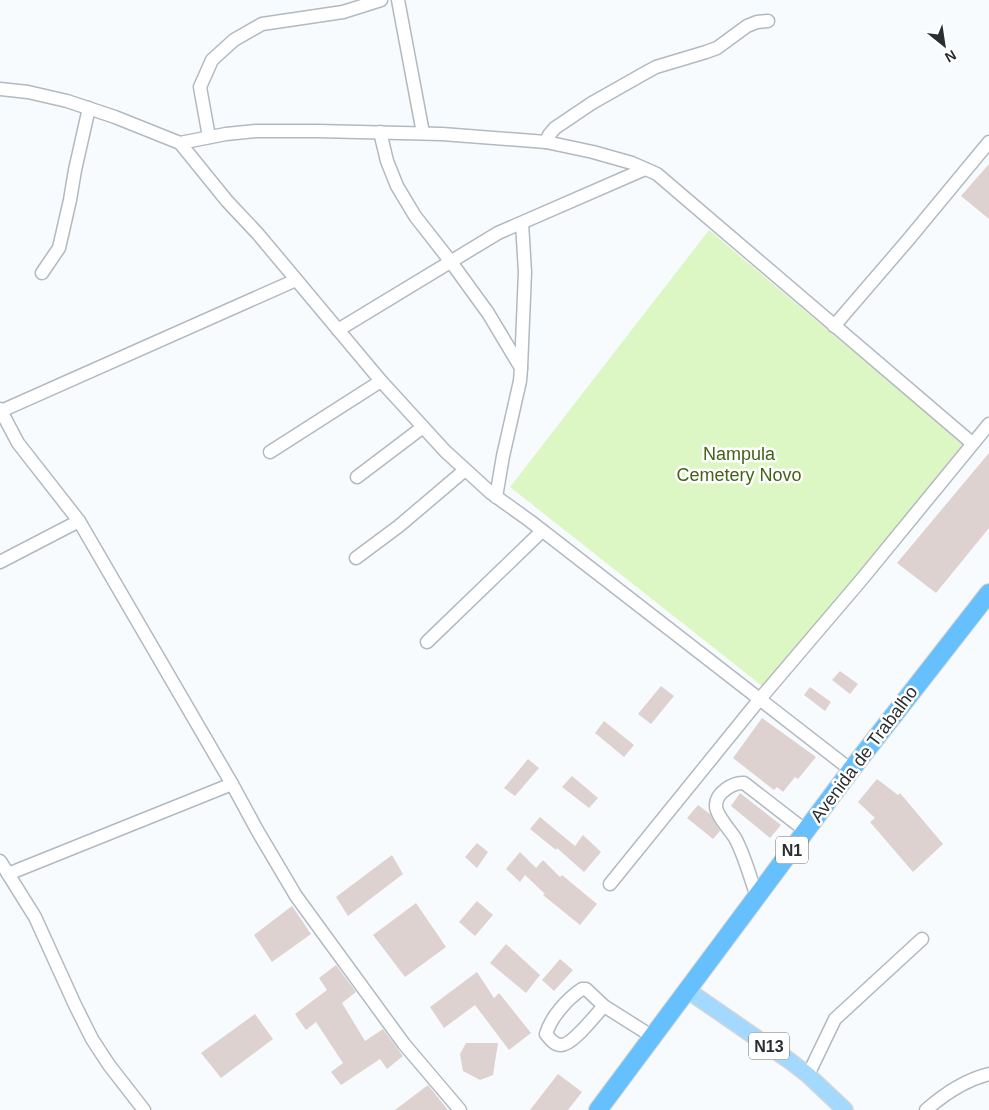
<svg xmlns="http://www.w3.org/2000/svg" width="989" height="1110" font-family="Arial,sans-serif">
  <rect width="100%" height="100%" fill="#f8fbfe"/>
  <!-- green -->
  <path fill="#ddf7c4" d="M709,230L963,444L771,693L510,487Z"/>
  <!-- building -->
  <g fill="#ded2d0">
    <path d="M989,164V219L961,196Z"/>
    <path d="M989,453V528L936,593L897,563Z"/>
    <path d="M840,671L858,684L850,694L832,680Z"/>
    <path d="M661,686L674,696L651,724L638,714Z"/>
    <path d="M810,687L831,702L825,711L804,695Z"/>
    <path d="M762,718L816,757L798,779L795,777L783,792L777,787L774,790L733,758Z"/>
    <path d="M604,721L634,745L624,757L595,733Z"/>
    <path d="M528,759L539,768L515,796L504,788Z"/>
    <path d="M572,776L598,798L589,808L562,787Z"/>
    <path d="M877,779L898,795L900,793L943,844L913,872L870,822L875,818L858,802Z"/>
    <path d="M740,793L781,825L770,838L731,806Z"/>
    <path d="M698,805L710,814L720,831L713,839L687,818Z"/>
    <path d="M540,817L575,846L583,835L601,852L584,872L557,848L556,850L530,829Z"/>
    <path d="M477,843L488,852L477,868L465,857Z"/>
    <path d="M520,852L536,868L543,860L560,877L562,875L597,904L580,925L543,895L545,894L525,875L520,882L506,869Z"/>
    <path d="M392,855L403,874L348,916L336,897Z"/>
    <path d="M477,901L493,915L475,936L459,922Z"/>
    <path d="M416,903L446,947L405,977L373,935Z"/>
    <path d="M292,906L311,934L272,962L254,935Z"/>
    <path d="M506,944L540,975L526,993L490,963Z"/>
    <path d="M560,959L573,970L554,991L542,980Z"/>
    <path d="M336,965L356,992L342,1003L365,1041L383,1029L403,1056L387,1069L380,1059L341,1085L331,1072L343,1063L316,1022L306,1030L295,1014L327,990L319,978Z"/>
    <path d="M477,972L494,998L499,993L531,1033L509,1050L475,1005L444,1028L430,1007Z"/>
    <path d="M255,1014L273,1039L221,1078L201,1053Z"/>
    <path d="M466,1043H498L493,1075L480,1080L463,1071L460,1054Z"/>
    <path d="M558,1074L582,1092L568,1110H530Z"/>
    <path d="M428,1085L448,1110H395Z"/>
  </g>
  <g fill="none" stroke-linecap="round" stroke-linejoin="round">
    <!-- minor casing -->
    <g stroke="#b1bac0" stroke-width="15">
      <g id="minor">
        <path d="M398,0L423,133"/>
        <path d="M0,89L28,92L67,101L115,117L180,143L227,201L258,234L381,381L445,451L491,493L530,521L851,770"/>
        <path d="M380,132L387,161L397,186L415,216L451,262L488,313L521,368L520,381L503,456L496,497"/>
        <path d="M209,137L200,87L212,60L234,40L262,24L343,12L381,0"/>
        <path d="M546,142L549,135L555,128L592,103L645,73L656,67L706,52L717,48L747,26L757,22L768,21"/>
        <path d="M180,143L226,134L256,131H317L442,134L546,142L593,152L632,163L657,174L678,192L972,443"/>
        <path d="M42,273L59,248L70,200L75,170L89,108"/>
        <path d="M834,326L908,240L989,142"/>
        <path d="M338,330L498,233L645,169"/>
        <path d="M521,368L525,272L522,223"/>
        <path d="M0,409L18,443L79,521L232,784L257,830L296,896L404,1044L460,1110"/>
        <path d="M1,411L296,280"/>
        <path d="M270,452L381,381"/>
        <path d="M357,477L423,427"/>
        <path d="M356,558L399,526L465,470"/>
        <path d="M0,562L79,521"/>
        <path d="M427,642L542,531"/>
        <path d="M0,861L35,917L75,1005L92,1039L109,1065L144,1110"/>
        <path d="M8,874L232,784"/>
        <path d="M610,884L759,700L862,579L989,424"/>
        <path d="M757,896C750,878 745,856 735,838C730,830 715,814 716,805C716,793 733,782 744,783L806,831"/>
        <path d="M604,1006C595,1015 573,1045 561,1045C554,1045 550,1039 546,1034C551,1017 567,999 582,989H586L604,1006L653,1037"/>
        <path d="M808,1075L835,1019L922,939"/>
        <path d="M926,1110C944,1094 965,1080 989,1074"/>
      </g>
    </g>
    <!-- major casing -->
    <g stroke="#d4d5d6" stroke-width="18">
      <path id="major" d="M687,990L790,1061L808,1075L845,1110"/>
    </g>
    <!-- highway casing -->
    <g stroke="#d4d5d6" stroke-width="20">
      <path id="highway" d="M598,1110L851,770L989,593"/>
    </g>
    <!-- minor -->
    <use href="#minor" stroke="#fff" stroke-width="12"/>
    <!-- major -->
    <use href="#major" stroke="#a3d9fe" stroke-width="15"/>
    <!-- highway -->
    <use href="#highway" stroke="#65c0fd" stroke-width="18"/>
  </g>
  <g text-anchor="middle" stroke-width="5" stroke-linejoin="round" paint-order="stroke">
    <!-- shield labels -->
    <g fill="#fff" stroke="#6a6d6e" stroke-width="1">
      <rect x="776" y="836.5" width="32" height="27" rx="4"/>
      <rect x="749" y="1032.5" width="40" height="27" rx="4"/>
    </g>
    <g font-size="16" font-weight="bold" fill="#2a2e30">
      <text x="792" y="856">N1</text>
      <text x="769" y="1052">N13</text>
    </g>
    <!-- park labels -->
    <g font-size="18" fill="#436216" stroke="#fff">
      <text x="739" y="460">Nampula<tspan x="739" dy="21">Cemetery Novo</tspan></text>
    </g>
    <!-- street labels -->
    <g font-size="18" fill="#2a2e30" stroke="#fff">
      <text transform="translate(864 754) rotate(-53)" y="6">Avenida de Trabalho</text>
    </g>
  </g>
  <!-- north arrow -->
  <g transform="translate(944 45) rotate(150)" stroke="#ffffff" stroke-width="4" paint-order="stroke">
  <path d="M0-4L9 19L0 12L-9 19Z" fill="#2a2e30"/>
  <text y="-8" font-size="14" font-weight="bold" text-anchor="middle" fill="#2a2e30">N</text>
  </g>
</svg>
